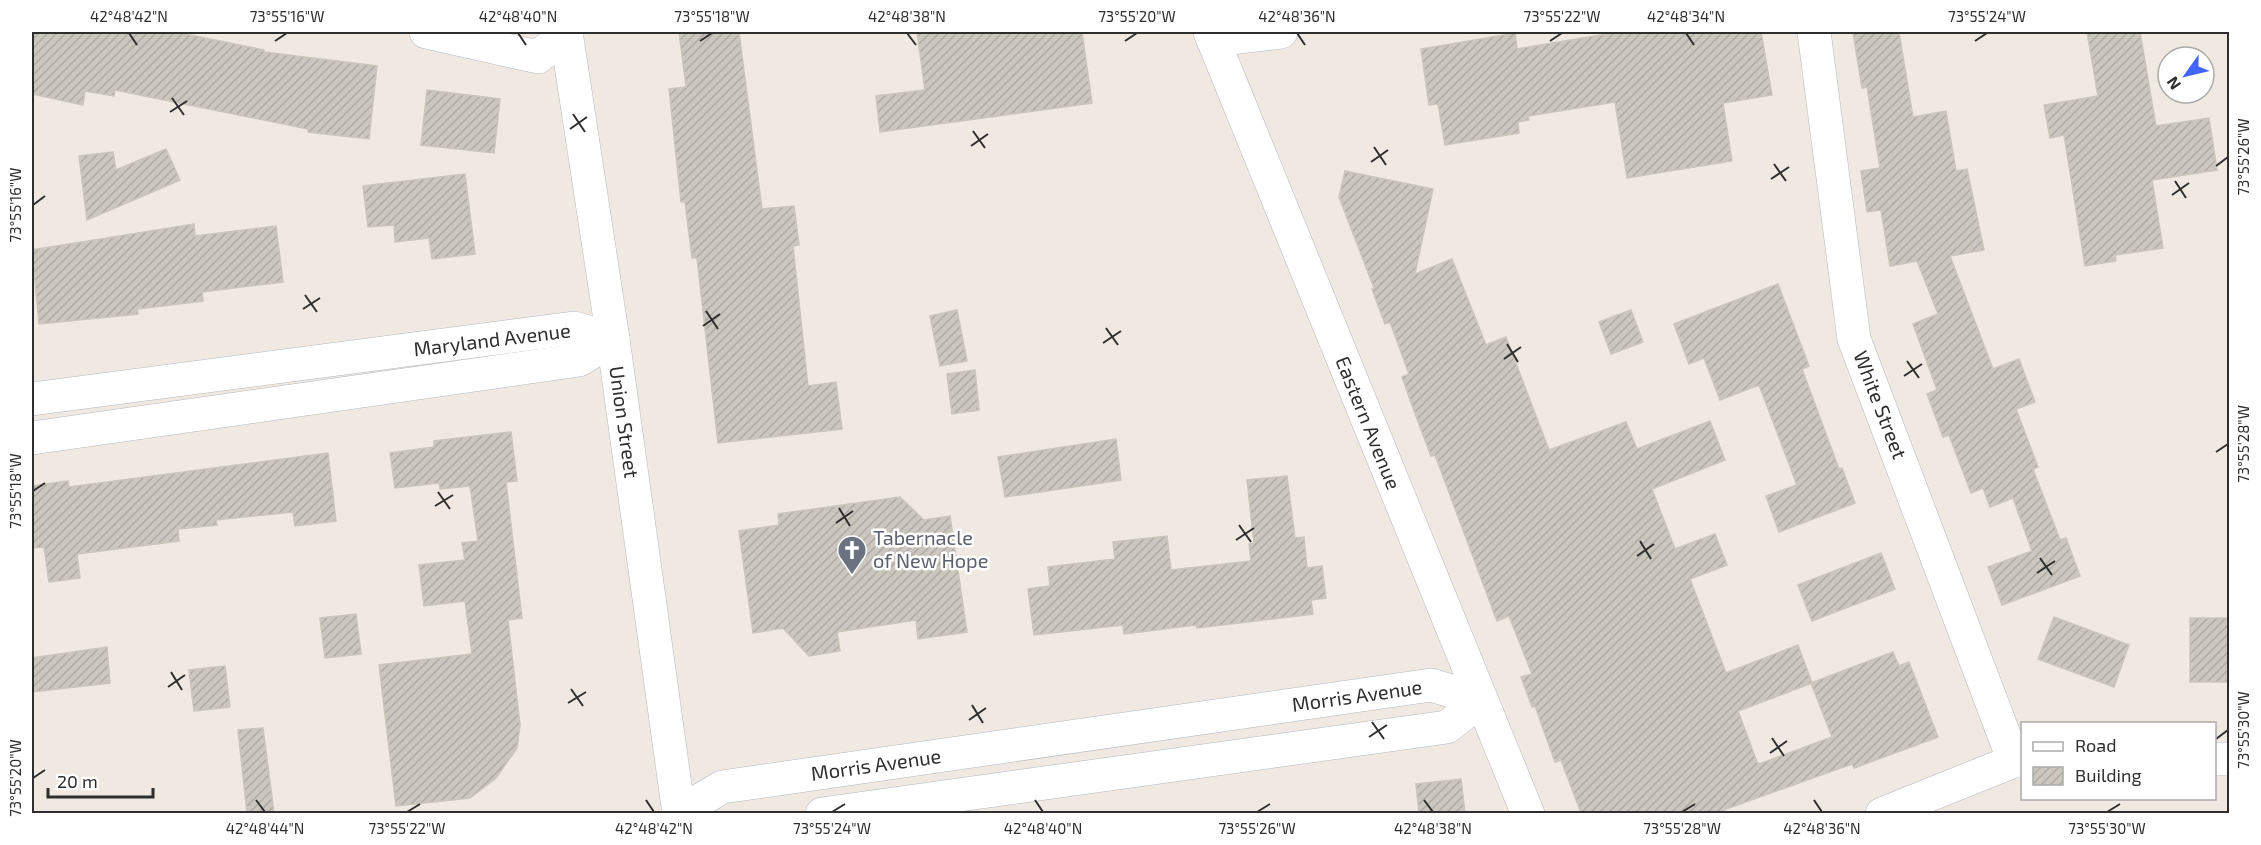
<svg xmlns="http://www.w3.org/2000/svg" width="2261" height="845" font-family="'Exo 2',sans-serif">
  <defs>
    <pattern id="building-hatch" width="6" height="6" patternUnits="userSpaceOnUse" patternTransform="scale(1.5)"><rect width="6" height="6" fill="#cbc7bf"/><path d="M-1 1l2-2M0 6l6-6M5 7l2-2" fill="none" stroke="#afaba4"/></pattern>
  </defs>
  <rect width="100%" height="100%" fill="#efe9e1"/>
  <!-- building -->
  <g fill="url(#building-hatch)" stroke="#cbc5ba" stroke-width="1.5">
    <path d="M32,32H175L264,50V52L377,66L369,139L308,132V129L115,90L114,96L85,91L83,105L32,94Z"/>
    <path d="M679,32H739L762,209L794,206L799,245L793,246L808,386L836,382L842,429L718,443L697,258H692L685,202H681L669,89L686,87Z"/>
    <path d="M917,32H1082L1092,103L880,132L876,96L925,90Z"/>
    <path d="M1607,32H1761L1772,95L1723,103L1732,161L1627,178L1615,102L1528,116L1529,120L1518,122L1519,133L1445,145L1438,104L1429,105L1421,49L1515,33L1517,49L1607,34Z"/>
    <path d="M1853,32H1899L1913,117L1946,111L1956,171L1967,169L1984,250L1950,256L1993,369L2019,359L2035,402L2016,409L2038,467L2033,469L2060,540L2066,538L2080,576L2002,605L1988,567L2032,551L2013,498L1990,507L1983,488L1971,493L1949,435L1943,437L1927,394L1937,390L1913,324L1938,314L1917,261L1890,266L1881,210L1867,212L1861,171L1880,168L1867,87L1862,88Z"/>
    <path d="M2087,32H2140L2156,126L2209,118L2217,170L2152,180L2163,248L2115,255L2116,261L2085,266L2064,135L2050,138L2044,105L2098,96Z"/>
    <path d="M427,90L500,99L494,153L421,145Z"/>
    <path d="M166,149L180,180L87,220L79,156L113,152L116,170Z"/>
    <path d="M1345,171L1433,189L1415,274L1452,259L1486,345L1506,337L1549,450L1626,422L1637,449L1710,421L1725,460L1652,489L1675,549L1715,534L1727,565L1690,579L1726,673L1798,645L1812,683L1738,711L1757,762L1759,764L1832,737L1811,683L1893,652L1899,666L1909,662L1938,737L1854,768L1852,764L1715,813H1581L1561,760L1555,762L1535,706L1532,707L1521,677L1532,674L1509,616L1497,621L1435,455L1431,456L1413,408L1402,377L1409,374L1390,322L1385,324L1372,289L1374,288L1339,197Z"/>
    <path d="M465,174L475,254L432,259L429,238L395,242L394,225L368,227L363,186Z"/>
    <path d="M194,224L195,236L276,226L283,282L202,292L203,301L137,309L138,314L39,324L32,250Z"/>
    <path d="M1778,284L1809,366L1802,369L1839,469L1842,468L1855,503L1779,532L1766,496L1797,485L1759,385L1720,400L1704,358L1689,364L1674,324Z"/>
    <path d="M957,310L967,361L940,366L930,316Z"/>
    <path d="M1631,310L1643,342L1611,354L1599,322Z"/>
    <path d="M975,370L979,410L952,414L947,374Z"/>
    <path d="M511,432L517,481L506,482L522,618L508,620L520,725L517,748L496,778L470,798L396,806L379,665L472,654L465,601L424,606L419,565L465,560L462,543L478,541L470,486L440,489L439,483L395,488L390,453L434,447V441Z"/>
    <path d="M1116,439L1121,480L1005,497L998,457Z"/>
    <path d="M328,453L336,521L295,526L293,512L216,520L217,525L178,529L179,541L77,554L80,578L49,582L44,547L32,548V486L68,481L69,487Z"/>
    <path d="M1287,476L1295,538L1304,537L1307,568L1322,566L1326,598L1311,600L1313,614L1197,628L1196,625L1124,634L1123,625L1034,635L1028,589L1050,586L1048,567L1115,559L1113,542L1167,536L1171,570L1251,561L1249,544L1254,543L1247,480Z"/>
    <path d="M900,497L924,520L950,516L967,632L918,639L916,620L837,632L840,651L809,656L783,628L753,633L739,531L779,525L778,514Z"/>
    <path d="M1881,553L1895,589L1812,621L1798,585Z"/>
    <path d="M356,614L361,654L325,658L320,618Z"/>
    <path d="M2054,617L2129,645L2114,687L2038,659Z"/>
    <rect x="2190" y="618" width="39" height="64"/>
    <path d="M107,647L110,683L32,692V658Z"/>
    <path d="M225,666L230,707L194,711L189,670Z"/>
    <path d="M263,728L274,813H247L238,730Z"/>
    <path d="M1461,779L1465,813H1419L1416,784Z"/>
  </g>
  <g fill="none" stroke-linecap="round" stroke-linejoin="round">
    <!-- street casing -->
    <g stroke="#b4b7c1" stroke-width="34">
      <g id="street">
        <path d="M426,32L538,57L567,33L565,32"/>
        <path d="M1210,32L1528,814"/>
        <path d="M1814,32L1854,339L2014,761"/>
        <path d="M1213,40L1281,32"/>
        <path d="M32,399L574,328L613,339"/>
        <path d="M32,438L579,360L613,339"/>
        <path d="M2214,759H2230"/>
        <path d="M679,813L722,787L1431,685L1481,700"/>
        <path d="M822,814L1447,727L1481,700"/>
        <path d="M1882,814L2014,761H2022"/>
      </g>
    </g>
    <!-- secondary casing -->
    <g stroke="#b4b7c1" stroke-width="34">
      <path id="secondary" d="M566,32L613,339L679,814"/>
    </g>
    <!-- street -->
    <use href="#street" stroke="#fff" stroke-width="33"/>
    <!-- secondary -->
    <use href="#secondary" stroke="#fff" stroke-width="33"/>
  </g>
  <!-- ticks -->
  <path fill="none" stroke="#2e2e2e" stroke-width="2" d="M129,33L137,45M518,33L526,45M907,33L916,45M1297,33L1305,45M1686,33L1694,45M275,41L287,33M700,41L712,33M1125,41L1137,33M1550,41L1562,33M1975,41L1987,33M172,98L184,115M170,112L187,101M573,114L585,132M570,129L587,117M973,131L985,148M971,146L988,134M1374,147L1386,165M1371,162L1388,150M1774,164L1786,181M2216,166L2228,157M1771,179L1789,167M2175,181L2186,198M2172,195L2189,183M33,205L45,196M305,295L317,312M303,309L320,298M706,311L718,329M703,326L720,314M1106,328L1118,345M1103,343L1121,331M1507,344L1518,362M1504,359L1521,347M1907,361L1919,378M1904,376L1922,364M2216,452L2228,444M33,491L45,483M438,492L450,509M435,506L453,495M839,508L850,526M836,523L853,511M1239,525L1251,542M1236,540L1254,528M1640,541L1651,559M1637,556L1654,544M2040,558L2052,575M2037,573L2055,561M171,672L182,690M168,687L185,675M571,689L583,706M568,703L586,692M972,705L983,723M969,720L986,708M1372,722L1384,739M1369,737L1387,725M1772,738L1784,756M2216,739L2228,730M1770,753L1787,741M33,778L45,770M256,800L265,812M646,800L654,812M1035,800L1043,812M1424,800L1433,812M1814,800L1822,812M407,812L420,804M832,812L845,804M1257,812L1270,804M1682,812L1695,804M2107,812L2120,804"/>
  <!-- icons -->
  <defs>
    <g id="church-pin" transform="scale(1.5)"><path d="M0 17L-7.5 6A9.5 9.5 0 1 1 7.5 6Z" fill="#6b7280" stroke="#fff"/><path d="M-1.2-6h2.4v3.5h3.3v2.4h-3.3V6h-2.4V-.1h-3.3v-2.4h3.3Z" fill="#fff"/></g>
  </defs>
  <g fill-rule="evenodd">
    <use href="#church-pin" x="852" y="550"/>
  </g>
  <g text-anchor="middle" stroke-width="5" stroke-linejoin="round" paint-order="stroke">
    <!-- street labels -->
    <g font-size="20" fill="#2e2e2e" stroke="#fff">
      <text transform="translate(492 340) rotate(-7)" y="7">Maryland Avenue</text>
      <text transform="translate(1880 405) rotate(69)" y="7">White Street</text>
      <text transform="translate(624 422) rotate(82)" y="7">Union Street</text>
      <text transform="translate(1368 423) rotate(68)" y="7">Eastern Avenue</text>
      <text transform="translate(1357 696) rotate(-8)" y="7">Morris Avenue</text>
      <text transform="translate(876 765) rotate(-8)" y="7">Morris Avenue</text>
    </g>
    <!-- worship labels -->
    <g font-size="20" fill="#5b616d" stroke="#fff" text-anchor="start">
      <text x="873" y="545">Tabernacle<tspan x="873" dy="23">of New Hope</tspan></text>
    </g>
  </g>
  <!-- border -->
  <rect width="2261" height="845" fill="none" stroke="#ffffff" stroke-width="66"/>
  <!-- legend -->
  <rect x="2021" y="722" width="195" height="78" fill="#ffffff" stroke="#ababab" stroke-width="1.5"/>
  <rect x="2033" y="742" width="30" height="9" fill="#ffffff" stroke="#ababab" stroke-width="1.5"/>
  <text x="2075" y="752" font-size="18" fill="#2e2e2e">Road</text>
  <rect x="2033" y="767" width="30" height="18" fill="url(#building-hatch)" stroke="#ababab" stroke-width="1.5"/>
  <text x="2075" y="782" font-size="18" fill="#2e2e2e">Building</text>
  <!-- north arrow -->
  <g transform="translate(2186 75) rotate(236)"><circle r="28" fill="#ffffff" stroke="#ababab" stroke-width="1.5"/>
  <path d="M0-4.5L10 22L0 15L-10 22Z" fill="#4264fb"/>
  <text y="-9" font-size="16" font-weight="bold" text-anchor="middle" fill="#2e2e2e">N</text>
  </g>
  <!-- scale -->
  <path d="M48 788v9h105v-9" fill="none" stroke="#2e2e2e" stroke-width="3"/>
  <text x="57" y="788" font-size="18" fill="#2e2e2e" stroke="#ffffff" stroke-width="4.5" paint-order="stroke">20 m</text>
  <rect x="33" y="33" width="2195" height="779" fill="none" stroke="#2e2e2e" stroke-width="2"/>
  <g font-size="15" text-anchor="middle" fill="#2e2e2e">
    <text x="129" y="22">42°48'42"N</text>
    <text x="287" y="22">73°55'16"W</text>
    <text x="518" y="22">42°48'40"N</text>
    <text x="712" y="22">73°55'18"W</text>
    <text x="907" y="22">42°48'38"N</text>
    <text x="1137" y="22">73°55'20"W</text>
    <text x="1297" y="22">42°48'36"N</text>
    <text x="1562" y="22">73°55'22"W</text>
    <text x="1686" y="22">42°48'34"N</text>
    <text x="1987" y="22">73°55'24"W</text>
    <text transform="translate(2244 157) rotate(-90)" y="5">73°55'26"W</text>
    <text transform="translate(16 205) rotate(-90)" y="5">73°55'16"W</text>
    <text transform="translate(2244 444) rotate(-90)" y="5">73°55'28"W</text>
    <text transform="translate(16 491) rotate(-90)" y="5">73°55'18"W</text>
    <text transform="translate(2244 730) rotate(-90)" y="5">73°55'30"W</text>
    <text transform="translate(16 778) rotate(-90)" y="5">73°55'20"W</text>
    <text x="265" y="834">42°48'44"N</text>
    <text x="407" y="834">73°55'22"W</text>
    <text x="654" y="834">42°48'42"N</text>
    <text x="832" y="834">73°55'24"W</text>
    <text x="1043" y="834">42°48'40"N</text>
    <text x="1257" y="834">73°55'26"W</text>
    <text x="1433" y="834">42°48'38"N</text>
    <text x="1682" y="834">73°55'28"W</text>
    <text x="1822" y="834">42°48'36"N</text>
    <text x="2107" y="834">73°55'30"W</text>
  </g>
</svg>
